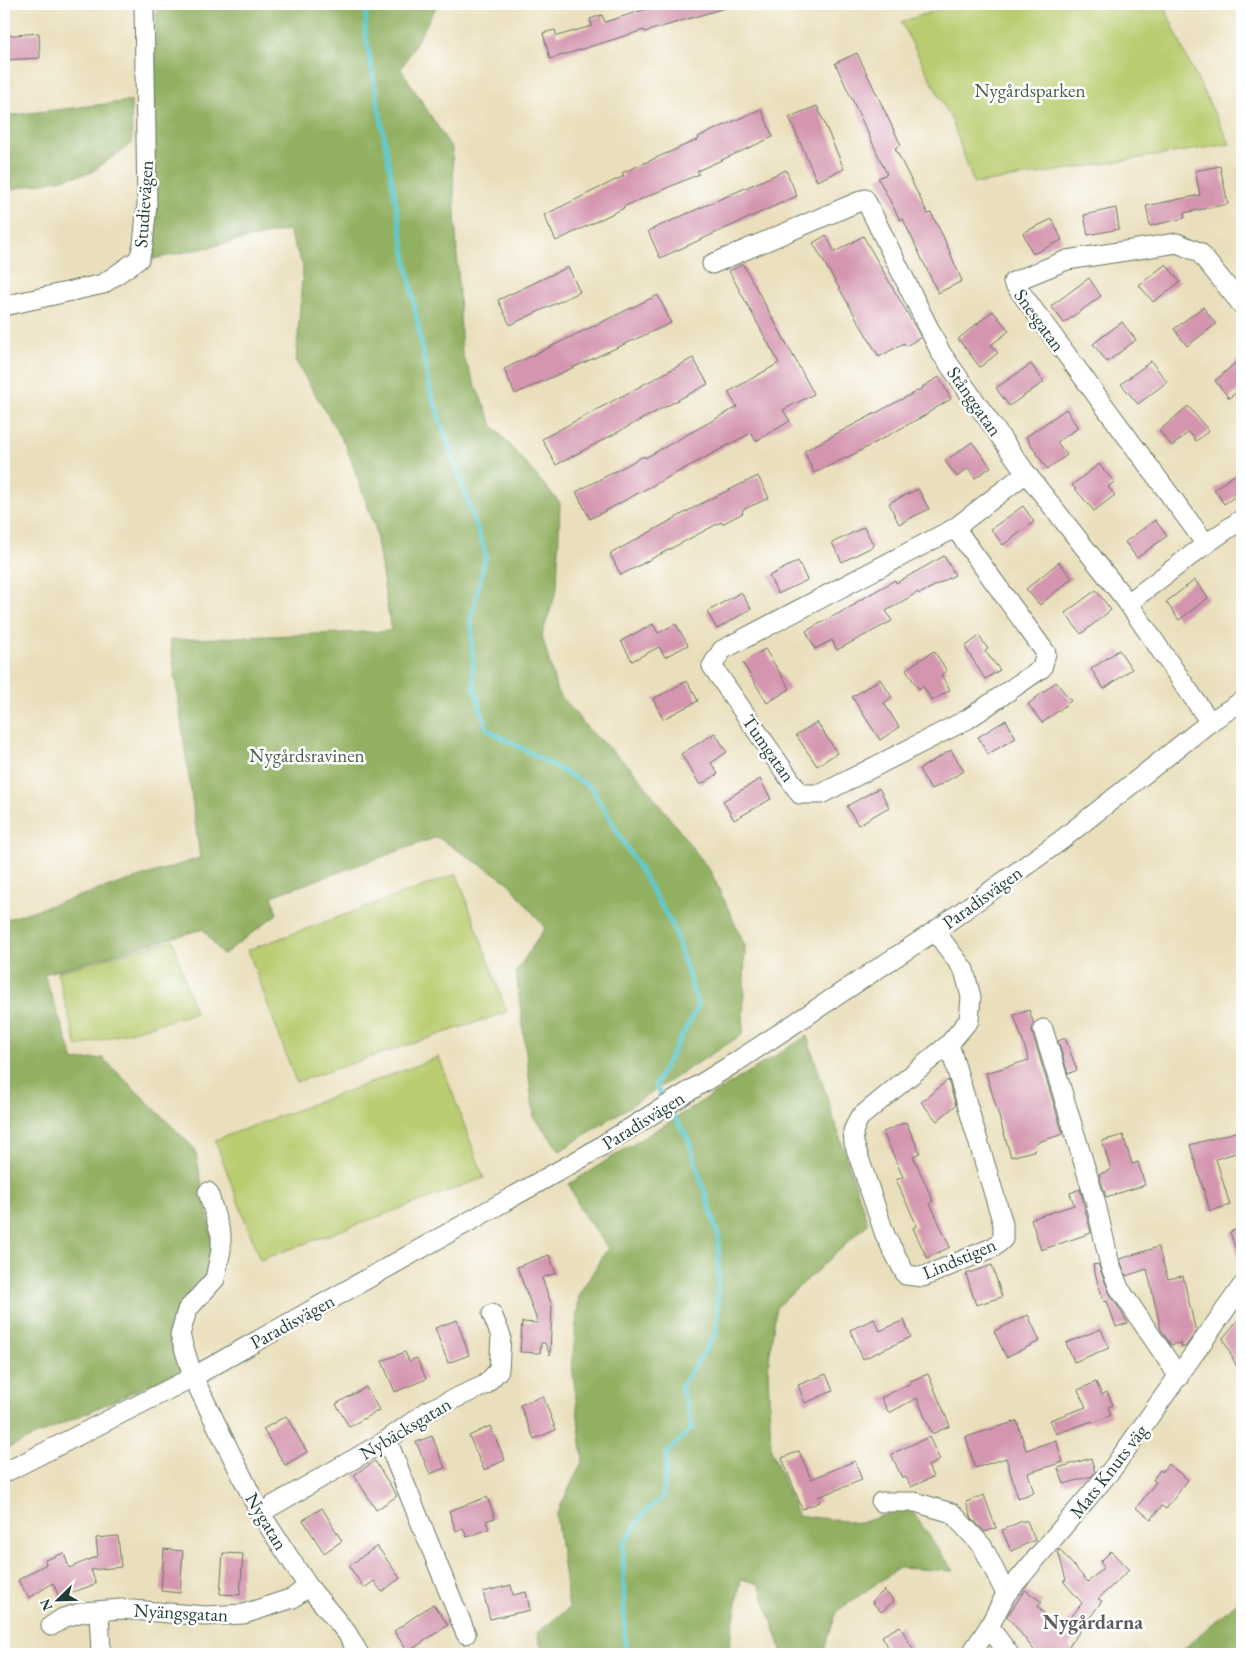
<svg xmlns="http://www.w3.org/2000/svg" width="1246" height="1658" font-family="'EB Garamond',serif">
  <rect width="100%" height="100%" fill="#fff"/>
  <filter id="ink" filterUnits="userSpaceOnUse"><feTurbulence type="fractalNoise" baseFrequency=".02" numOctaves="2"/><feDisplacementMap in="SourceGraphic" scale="10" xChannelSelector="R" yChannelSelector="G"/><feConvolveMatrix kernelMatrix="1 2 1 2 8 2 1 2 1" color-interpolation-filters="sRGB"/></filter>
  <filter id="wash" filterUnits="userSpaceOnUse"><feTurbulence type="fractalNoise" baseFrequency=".0096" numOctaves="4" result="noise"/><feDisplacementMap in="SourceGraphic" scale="20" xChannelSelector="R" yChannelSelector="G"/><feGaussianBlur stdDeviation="1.12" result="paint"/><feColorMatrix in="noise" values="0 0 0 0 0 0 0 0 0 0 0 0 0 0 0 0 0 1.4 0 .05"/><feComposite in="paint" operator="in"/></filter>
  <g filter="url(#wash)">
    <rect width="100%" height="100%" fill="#eadfbc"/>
    <!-- green -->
    <g fill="#b9cc70" stroke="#6c8452">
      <path d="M956,4H1163L1190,65L1230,144L974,184L952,121L901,22Z"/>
      <path d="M457,874L507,1012L296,1082L248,950Z"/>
      <path d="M173,940L195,1013L77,1047L57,972Z"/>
      <path d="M439,1057L484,1178L260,1260L215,1140Z"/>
    </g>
    <!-- forest -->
    <g fill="#92b062" stroke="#58764b">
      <path d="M157,4H438L401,69L452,149L462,354L493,426L560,503L557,589L542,635L557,691L588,729L634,771L711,872L745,946L743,1034L560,1151L534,1117L516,972L545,928L508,882L437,837L272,896L277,914L223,955L203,929L44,974L74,1061L103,1058L195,1149L213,1242L202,1284L171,1327L184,1369L4,1450V920L200,858L170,640L391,631L375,527L346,446L296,362L303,266L288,230L153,259V97Z"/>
      <path d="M131,101L132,143L90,173L4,191V116Z"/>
      <path d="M807,1036L868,1224L776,1308L768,1368L771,1449L797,1515L860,1523L909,1507L954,1571L899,1568L837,1611L824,1650L815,1654H783L759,1584L741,1579L728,1654H543L537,1633L569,1608L556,1515L583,1460L572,1365L579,1294L608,1248L581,1211L569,1184Z"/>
      <path d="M1242,1597V1654H1178Z"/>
    </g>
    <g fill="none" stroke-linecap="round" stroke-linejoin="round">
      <!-- stream -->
      <g stroke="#5dcbd1" stroke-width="4.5">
        <path d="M367,4L365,31L429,387L486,555L471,618L474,687L487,729L591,787L673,926L698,1006L655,1085L665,1102"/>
        <path d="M629,1654L625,1649L623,1545L644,1513L663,1497L667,1453L693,1427L681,1387L717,1332L719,1238L688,1138L669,1109"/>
      </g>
    </g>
    <g id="blocks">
      <!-- building -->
      <g fill="#d496af">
        <path d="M652,4H731V6L645,32L644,30L550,59L543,33L555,30L557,36L592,26L590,19L602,15L605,22L653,7Z"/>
        <path d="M39,33L40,58L4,60V36Z"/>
        <path d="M857,53L901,145L895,148L928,214L931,213L943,236L962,281L938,293L903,219L900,220L878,178L887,174L835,63Z"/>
        <path d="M817,106L844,169L817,181L789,117Z"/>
        <path d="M761,109L773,137L697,171L699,174L623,207L624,208L556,241L544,215L624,176L622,173L699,139L698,137Z"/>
        <path d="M1220,166L1228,204L1184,213L1185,218L1150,226L1146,206L1200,195L1195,171Z"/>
        <path d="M786,170L797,196L660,258L648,231Z"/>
        <path d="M1116,208L1119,229L1088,235L1084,215Z"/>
        <path d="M1052,219L1062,240L1033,254L1023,233Z"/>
        <path d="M826,235L835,252L863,236L921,337L906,346L904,343L879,357L813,243Z"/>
        <path d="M743,264L814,394L783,410L790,421L756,441L751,433L590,519L576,492L644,456L645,458L737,407L728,392L779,363L729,271Z"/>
        <path d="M1166,264L1180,282L1153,302L1139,285Z"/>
        <path d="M568,267L580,292L510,325L498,300Z"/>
        <path d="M1089,278L1101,296L1064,323L1051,306Z"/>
        <path d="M658,295L671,323L515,394L504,369Z"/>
        <path d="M1203,307L1216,324L1187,346L1174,329Z"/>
        <path d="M993,311L1009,331L991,345L998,353L980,367L958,339Z"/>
        <path d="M1122,322L1136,340L1107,362L1093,344Z"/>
        <path d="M1242,357V388L1229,398L1215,381Z"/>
        <path d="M693,358L708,384L556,465L542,439Z"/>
        <path d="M1151,361L1167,382L1138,404L1121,384Z"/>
        <path d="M1031,364L1044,382L1009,406L996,388Z"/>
        <path d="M939,377L951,399L929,412V413L860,451L814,473L804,451L923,388L922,387Z"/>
        <path d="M1188,406L1209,431L1196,441L1189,432L1172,446L1159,431Z"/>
        <path d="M1066,409L1078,428L1057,442L1067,455L1047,469L1026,437Z"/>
        <path d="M972,442L991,467L975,478L968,468L957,477L945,461Z"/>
        <path d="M1099,464L1114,482L1108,487L1115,495L1094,511L1072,485Z"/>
        <path d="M1242,470V492L1224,504L1214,489Z"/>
        <path d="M758,476L769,498L742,510L743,513L722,524L721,522L621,575L610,554L706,501Z"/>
        <path d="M918,489L929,509L899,524L889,503Z"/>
        <path d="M1023,506L1034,522L1003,545L991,529Z"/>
        <path d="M1155,520L1167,536L1137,558L1125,542Z"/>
        <path d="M864,527L874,546L842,562L832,543Z"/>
        <path d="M944,556L955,575L919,594L918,592L886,611L892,621L837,650L832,640L815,649L806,631L856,604L855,603L895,580L896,583Z"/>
        <path d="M798,561L807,580L778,594L769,576Z"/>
        <path d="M1059,562L1072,578L1040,605L1026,589Z"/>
        <path d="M1195,580L1208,598L1179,620L1166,602Z"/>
        <path d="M1096,590L1111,610L1081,634L1065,613Z"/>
        <path d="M741,592L751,609L717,629L707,612Z"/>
        <path d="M653,624L658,633L676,624L688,645L665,657L659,647L632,661L621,641Z"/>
        <path d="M979,636L988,649L985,651L1000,670L985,679L965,647Z"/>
        <path d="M765,649L790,689L767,703L743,663Z"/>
        <path d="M1119,650L1132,669L1104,689L1091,669Z"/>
        <path d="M934,651L947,671L941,675L950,690L932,701L923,686L918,689L906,669Z"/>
        <path d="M880,679L892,697L884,703L899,727L880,740L852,697Z"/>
        <path d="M687,681L698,701L663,719L653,699Z"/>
        <path d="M1056,682L1071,701L1042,723L1028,704Z"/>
        <path d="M1006,720L1016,738L988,754L978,737Z"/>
        <path d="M817,722L837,753L817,766L796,735Z"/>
        <path d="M715,733L727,752L711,763L718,774L700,785L681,754Z"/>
        <path d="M951,750L964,771L931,790L919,769Z"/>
        <path d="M760,779L771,799L734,820L723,801Z"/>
        <path d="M879,788L889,807L858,825L847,806Z"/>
        <path d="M1029,1010L1034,1024L1032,1032L1063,1134L1035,1143L1036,1150L1011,1157L986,1073L1029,1060L1014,1015Z"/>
        <path d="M1065,1038L1077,1070L1068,1074L1058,1041Z"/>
        <path d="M948,1080L956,1105L937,1121L921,1102Z"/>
        <path d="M906,1122L920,1153L913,1156L933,1201L930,1203L950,1247L927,1258L913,1228L917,1226L896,1180L903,1177L883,1132Z"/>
        <path d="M1242,1130V1151L1216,1159L1230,1205L1210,1211L1190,1145Z"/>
        <path d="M1123,1135L1132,1164L1138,1162L1145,1185L1106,1197L1099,1174L1111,1170L1102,1141Z"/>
        <path d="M1080,1189L1091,1233L1041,1250L1031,1219L1074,1205L1070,1193Z"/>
        <path d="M1242,1227V1262L1240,1263L1230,1232Z"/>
        <path d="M1158,1247L1168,1279L1183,1276L1196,1332L1185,1347H1182L1181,1343L1171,1345L1161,1330L1147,1269L1126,1276L1121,1262L1120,1259Z"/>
        <path d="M549,1255L556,1273L542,1278L552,1306L550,1355L545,1343H541L540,1353L520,1352L522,1322L538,1323L517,1267Z"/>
        <path d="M1098,1264L1109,1292L1128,1323L1116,1327L1107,1301L1104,1302L1098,1284L1093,1265Z"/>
        <path d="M992,1265L1002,1297L976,1305L966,1274Z"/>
        <path d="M1028,1315L1040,1341L1006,1357L994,1331Z"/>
        <path d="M1242,1315V1378L1223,1338Z"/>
        <path d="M874,1319L880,1331L904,1320L911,1337L863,1359L850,1330Z"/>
        <path d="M457,1320L469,1355L448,1363L435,1328Z"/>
        <path d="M1101,1329L1109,1348L1074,1362L1066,1343Z"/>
        <path d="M405,1352L409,1361L417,1358L426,1379L395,1392L382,1361Z"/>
        <path d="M826,1374L833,1391L805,1403L798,1385Z"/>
        <path d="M928,1374L950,1426L932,1434L917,1398L889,1413L881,1398L911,1383L910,1381Z"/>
        <path d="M1096,1382L1102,1395L1107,1392L1113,1405L1108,1407L1111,1415L1093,1423L1092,1421L1056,1434L1050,1420L1086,1407L1078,1390Z"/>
        <path d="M366,1387L379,1410L349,1427L336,1404Z"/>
        <path d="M543,1396L556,1430L534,1439L520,1405Z"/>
        <path d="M286,1416L307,1452L285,1465L263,1429Z"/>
        <path d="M1017,1421L1026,1450L1056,1440L1063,1462L1028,1473L1034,1493L1018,1498L1006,1458L975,1468L966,1437Z"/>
        <path d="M490,1426L505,1460L484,1470L469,1436Z"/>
        <path d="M432,1436L445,1468L430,1474L416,1442Z"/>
        <path d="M929,1437L940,1460L928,1466L933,1477L911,1487L906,1477L902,1478L891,1454Z"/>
        <path d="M799,1451L811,1479L855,1461L862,1480L818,1497L820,1502L802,1509L782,1458Z"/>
        <path d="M1091,1458L1095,1472L1092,1476L1064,1484L1058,1468Z"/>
        <path d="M375,1461L397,1496L376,1510L354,1475Z"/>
        <path d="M1168,1464L1188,1480L1166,1509L1162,1506L1151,1519L1136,1508L1156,1482L1153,1480L1160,1470L1162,1472Z"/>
        <path d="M984,1495L996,1528L985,1532L972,1519L966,1502Z"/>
        <path d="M487,1497L495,1518L486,1521L489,1529L467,1537L463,1528L456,1531L449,1511Z"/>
        <path d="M322,1508L342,1541L324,1553L303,1520Z"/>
        <path d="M1022,1521H1027L1035,1540L1011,1551L1002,1530Z"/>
        <path d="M118,1536L121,1567L91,1570L96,1584L59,1597L53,1583L29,1598L18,1580L46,1564L45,1560L64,1553L69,1568L98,1556L96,1538Z"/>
        <path d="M377,1546L400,1578L382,1592L374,1581L364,1588L349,1566Z"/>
        <path d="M164,1549L183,1551L180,1593L161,1591Z"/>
        <path d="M1059,1549L1088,1582L1104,1567L1100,1562L1111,1551L1129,1570L1098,1599L1102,1601L1069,1646L1075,1654H1037L1007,1616L1025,1590L1042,1602L1038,1606L1059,1633L1082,1603L1063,1581L1066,1580L1058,1551Z"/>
        <path d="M223,1553L243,1554L240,1595L220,1594Z"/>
        <path d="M511,1585L513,1595L526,1592L530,1610L490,1619L483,1592Z"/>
        <path d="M884,1590L894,1601L881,1612L872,1602Z"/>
        <path d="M433,1604L448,1625L408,1652L394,1631Z"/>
        <path d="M900,1626L916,1654H892L882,1636Z"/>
      </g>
    </g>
  </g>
  <g filter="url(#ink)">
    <use href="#blocks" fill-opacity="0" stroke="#667664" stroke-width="1"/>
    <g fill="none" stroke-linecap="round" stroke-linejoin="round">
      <!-- minor casing -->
      <g stroke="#667664" stroke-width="21">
        <g id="minor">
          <path d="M712,264L865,199L941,353L1026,473L1128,603L1210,722"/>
          <path d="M4,306L103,284L139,259L143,245L147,204L144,4"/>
          <path d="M955,528L722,650L712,666L800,794H821L968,719L1042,668L1046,653L955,528L1026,473"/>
          <path d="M1206,544L1013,282L1067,260L1177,243L1199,252L1242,305"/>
          <path d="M1128,603L1206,544L1242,519"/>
          <path d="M935,931L964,970L971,997L969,1020L949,1044L859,1118L853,1131L854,1143L885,1235L906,1275L923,1277L994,1247L1003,1239V1224L949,1044"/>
          <path d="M1043,1029L1095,1200L1110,1265L1119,1288L1179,1377"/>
          <path d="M208,1192L221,1235V1250L215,1279L187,1310L180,1335L193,1377L260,1513L308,1586L347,1633L359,1654"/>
          <path d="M387,1440L466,1634"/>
          <path d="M4,1473L193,1377L587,1155L736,1062L935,931L1060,841L1210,722L1242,701"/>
          <path d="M881,1502H915L952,1513L983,1547L1006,1594"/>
          <path d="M260,1513L387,1440L429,1410L485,1385L499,1370L501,1336L492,1314"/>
          <path d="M99,1611L101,1654"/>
          <path d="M51,1626L63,1618L83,1612L121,1609L205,1616L244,1614L293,1598L308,1586"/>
          <path d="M989,1627L1009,1654"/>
          <path d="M971,1654L989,1627L1006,1594L1113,1468L1242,1286"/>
        </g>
      </g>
      <!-- minor -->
      <use href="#minor" stroke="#fff" stroke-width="19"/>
    </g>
  </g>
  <g text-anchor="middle" stroke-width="5" stroke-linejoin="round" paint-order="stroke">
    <!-- park labels -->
    <g font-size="19" fill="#466143" stroke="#fff">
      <text x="1030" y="97">Nygårdsparken</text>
      <text x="307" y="762">Nygårdsravinen</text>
    </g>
    <!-- street labels -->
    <g font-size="19" fill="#1f3d34" stroke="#fff">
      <text transform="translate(143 204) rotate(-86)" y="7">Studievägen</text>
      <text transform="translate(1040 320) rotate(54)" y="7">Snesgatan</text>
      <text transform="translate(975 401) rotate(55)" y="7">Stånggatan</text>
      <text transform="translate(769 748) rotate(55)" y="7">Tumgatan</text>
      <text transform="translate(982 897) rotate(-36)" y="7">Paradisvägen</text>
      <text transform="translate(643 1120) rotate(-32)" y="7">Paradisvägen</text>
      <text transform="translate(959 1258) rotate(-23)" y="7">Lindstigen</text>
      <text transform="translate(292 1321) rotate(-29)" y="7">Paradisvägen</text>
      <text transform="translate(405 1428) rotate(-31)" y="7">Nybäcksgatan</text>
      <text transform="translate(1108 1471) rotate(-52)" y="7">Mats Knuts väg</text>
      <text transform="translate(267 1521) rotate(59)" y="7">Nygatan</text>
      <text transform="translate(181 1612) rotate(3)" y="7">Nyängsgatan</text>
    </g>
    <!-- neighbourhood labels -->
    <g font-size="20" font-weight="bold" fill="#5e5c5f" stroke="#fff">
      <text x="1093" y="1629">Nygårdarna</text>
    </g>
  </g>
  <!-- margin -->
  <rect width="1246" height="1658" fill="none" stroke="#fff" stroke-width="20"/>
  <!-- north arrow -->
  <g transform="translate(58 1600) rotate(247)" stroke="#ffffff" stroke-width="4" paint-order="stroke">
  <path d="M0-4L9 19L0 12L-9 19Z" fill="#1f3d34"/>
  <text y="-8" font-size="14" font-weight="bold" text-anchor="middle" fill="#1f3d34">N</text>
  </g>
</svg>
